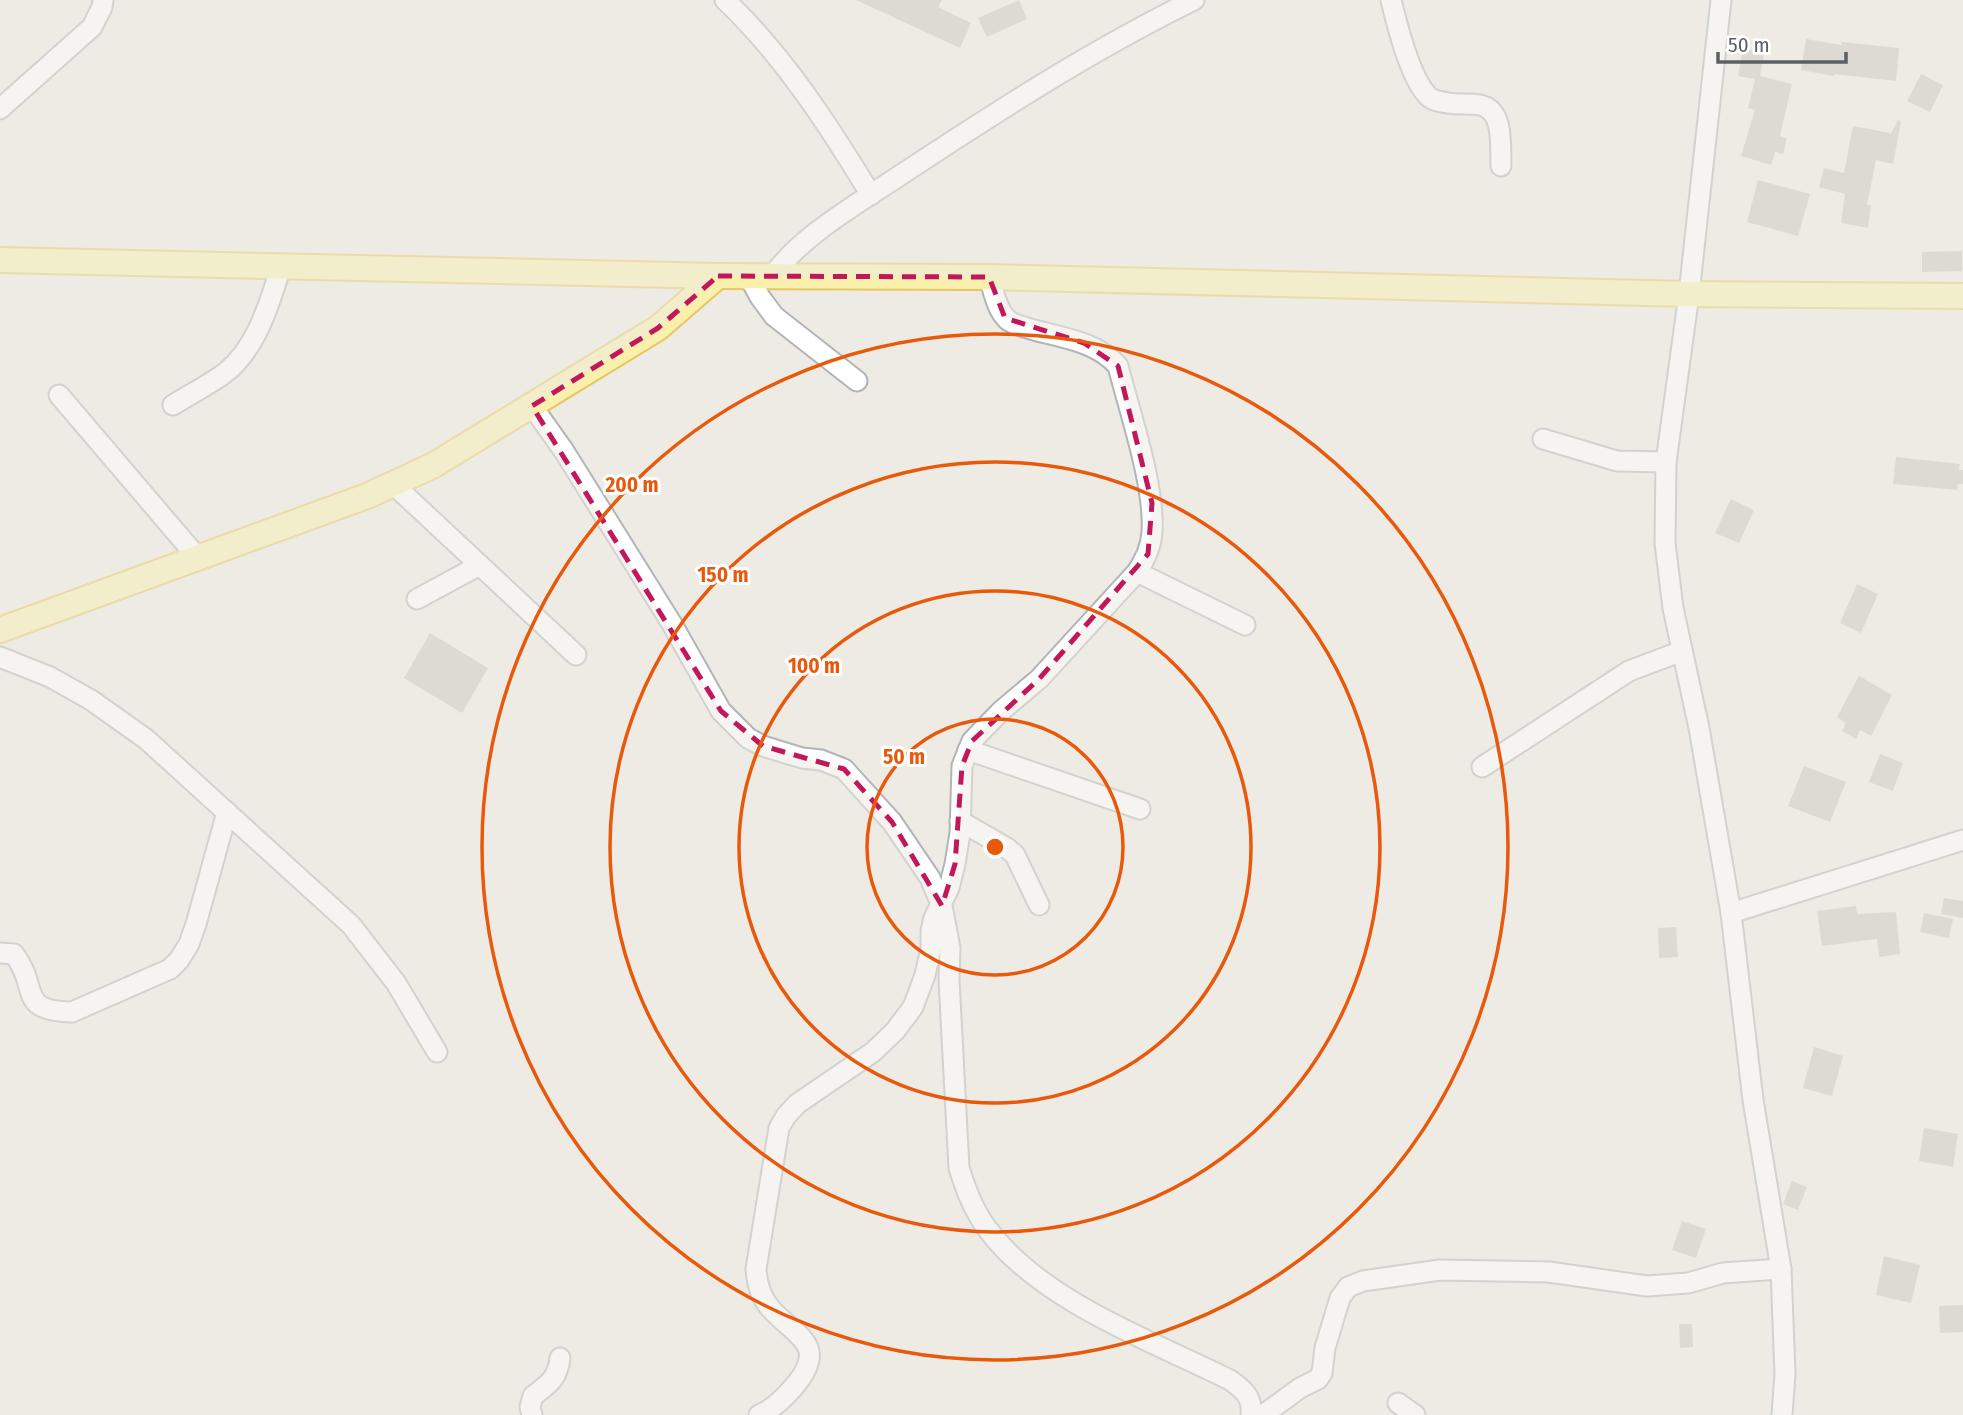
<svg xmlns="http://www.w3.org/2000/svg" width="1963" height="1415" font-family="'Fira Sans Condensed',sans-serif">
  <rect width="100%" height="100%" fill="#edebe4"/>
  <!-- building -->
  <g fill="#c9c6c0">
    <path d="M856,0H942L938,7L971,23L960,48Z"/>
    <path d="M1019,0L1027,19L987,37L978,18Z"/>
    <path d="M1806,39L1841,45L1842,42L1899,48L1896,81L1834,74V76L1801,70Z"/>
    <path d="M1743,49L1764,53L1760,76L1792,84L1780,136L1787,138L1783,154L1775,152L1771,165L1741,156L1755,110L1748,108L1755,79L1738,76Z"/>
    <path d="M1921,74L1943,85L1930,112L1907,101Z"/>
    <path d="M1898,120L1901,122L1893,164L1876,160L1867,205H1871L1868,228L1841,223L1845,194L1819,187L1824,168L1844,173L1853,126L1890,133V135Z"/>
    <path d="M1758,180L1810,194L1798,236L1747,222Z"/>
    <path d="M1962,251V271L1922,272V252Z"/>
    <path d="M1896,457L1960,464L1959,470H1963V484H1958L1957,490L1893,484Z"/>
    <path d="M1731,499L1754,510L1739,543L1715,533Z"/>
    <path d="M1857,584L1878,594L1861,633L1840,623Z"/>
    <path d="M430,633L488,668L462,713L404,678Z"/>
    <path d="M1859,676L1892,695L1871,736L1860,730L1856,739L1842,731L1846,723L1837,717Z"/>
    <path d="M1880,754L1903,763L1893,791L1869,782Z"/>
    <path d="M1804,766L1846,782L1830,822L1788,806Z"/>
    <path d="M1944,898L1963,901V918L1941,914Z"/>
    <path d="M1856,906L1857,914L1896,912L1900,954L1879,957L1877,939L1822,946L1817,911Z"/>
    <path d="M1924,913L1953,919L1949,938L1920,932Z"/>
    <path d="M1676,927L1678,957L1659,958L1658,928Z"/>
    <path d="M1814,1047L1843,1056L1832,1096L1803,1088Z"/>
    <path d="M1924,1128L1958,1134L1953,1167L1919,1161Z"/>
    <path d="M1792,1181L1807,1187L1798,1210L1783,1204Z"/>
    <path d="M1682,1221L1706,1229L1696,1258L1672,1250Z"/>
    <path d="M1884,1256L1920,1265L1911,1303L1876,1295Z"/>
    <path d="M1963,1305V1332L1940,1333L1939,1306Z"/>
    <path d="M1679,1324H1692L1693,1347L1680,1348Z"/>
  </g>
  <g fill="none" stroke-linecap="round" stroke-linejoin="round">
    <!-- minor casing -->
    <g stroke="#b1b4b8" stroke-width="23">
      <g id="minor">
        <path d="M725,0C784,56 829,126 871,195"/>
        <path d="M1391,0C1397,25 1410,78 1428,96C1433,101 1441,102 1448,103C1458,105 1470,103 1480,105C1505,110 1500,147 1501,166"/>
        <path d="M1721,0L1689,294L1666,462L1665,543L1673,608L1699,728L1731,913L1753,1100L1781,1269L1785,1374L1782,1415"/>
        <path d="M0,109L92,27L102,7L103,0"/>
        <path d="M749,277L760,297L774,316L857,381"/>
        <path d="M772,277C798,238 857,204 896,178C993,114 1090,51 1194,0"/>
        <path d="M59,395L198,558"/>
        <path d="M173,405C190,394 209,385 225,373C257,348 269,304 281,267"/>
        <path d="M532,406L564,451L672,624L721,711L748,738L763,746L802,758L821,760L844,769L892,822L930,878L942,906L950,948L949,980L959,1168C966,1190 974,1212 989,1231C1043,1302 1152,1341 1230,1380C1243,1389 1253,1397 1251,1415"/>
        <path d="M1543,439L1617,461L1666,462"/>
        <path d="M393,484L576,655"/>
        <path d="M1137,572L1245,625"/>
        <path d="M417,599L480,565"/>
        <path d="M0,657L50,677L91,700L146,739L351,925L396,983L437,1052"/>
        <path d="M968,750L1140,809"/>
        <path d="M1482,767L1629,671L1682,651"/>
        <path d="M960,821L1007,848L1015,855L1039,905"/>
        <path d="M1731,913L1963,840"/>
        <path d="M0,953L14,954C40,988 16,1011 72,1012L170,969L179,960L189,944L196,924L227,812"/>
        <path d="M1398,1403L1415,1415"/>
        <path d="M532,1415L530,1407L533,1396C549,1384 558,1378 560,1358"/>
        <path d="M759,1415C775,1408 786,1396 797,1383C828,1344 794,1335 771,1309C761,1298 757,1284 756,1269L779,1128L786,1116L797,1104L873,1052L895,1031L913,1007L925,975L931,949V931L934,918L949,888L955,864L960,833L962,766L972,741L1001,711L1039,679L1137,572C1145,559 1151,548 1152,532C1155,486 1130,413 1118,366C1094,339 1058,338 1024,327C1018,325 1009,323 1005,317C996,307 993,289 989,277"/>
        <path d="M1263,1415L1300,1388L1318,1379L1322,1373L1325,1348L1340,1298L1348,1287L1363,1281L1440,1270L1549,1272L1647,1286L1688,1283L1723,1273L1781,1269"/>
      </g>
    </g>
    <!-- major casing -->
    <g stroke="#e7c762" stroke-width="28">
      <g id="major">
        <path d="M0,260L718,276L989,277L1689,294L1963,296"/>
        <path d="M0,630L367,496L434,465L658,328L718,276"/>
      </g>
    </g>
    <!-- minor -->
    <use href="#minor" stroke="#fff" stroke-width="19"/>
    <!-- major -->
    <use href="#major" stroke="#f9f0ac" stroke-width="24"/>
  </g>
  <!-- marked area -->
  <path d="M0 0H1963V1415H0ZM718,276L989,277L1005,318L1084,343L1118,366L1152,503L1148,554L1039,679L972,741L962,766L955,864L942,906L892,822L844,769L763,746L721,711L532,406L658,328Z" fill="#edebe4" fill-opacity=".55" fill-rule="evenodd"/>
  <path fill="none" stroke="#c2185b" stroke-width="5" stroke-dasharray="14 9" stroke-linejoin="round" d="M718,276L989,277L1005,318L1084,343L1118,366L1152,503L1148,554L1039,679L972,741L962,766L955,864L942,906L892,822L844,769L763,746L721,711L532,406L658,328Z"/>
  <!-- distance rings -->
  <g fill="none" stroke="#e8590c" stroke-width="3.5">
    <circle cx="995" cy="847" r="128"/>
    <circle cx="995" cy="847" r="256"/>
    <circle cx="995" cy="847" r="385"/>
    <circle cx="995" cy="847" r="513"/>
  </g>
  <circle cx="995" cy="847" r="10" fill="#e8590c" stroke="#fff" stroke-width="3.5"/>
  <g font-size="21" text-anchor="middle" font-weight="bold" fill="#e8590c" stroke="#fff" stroke-width="6" stroke-linejoin="round" paint-order="stroke">
    <text x="632" y="492">200 m</text>
    <text x="723" y="582">150 m</text>
    <text x="814" y="673">100 m</text>
    <text x="904" y="764">50 m</text>
  </g>
  <!-- scale -->
  <path d="M1718 52v10h128v-10" fill="none" stroke="#5c5f63" stroke-width="3.5"/>
  <text x="1728" y="52" font-size="21" fill="#5c5f63" stroke="#ffffff" stroke-width="5" paint-order="stroke">50 m</text>
</svg>
